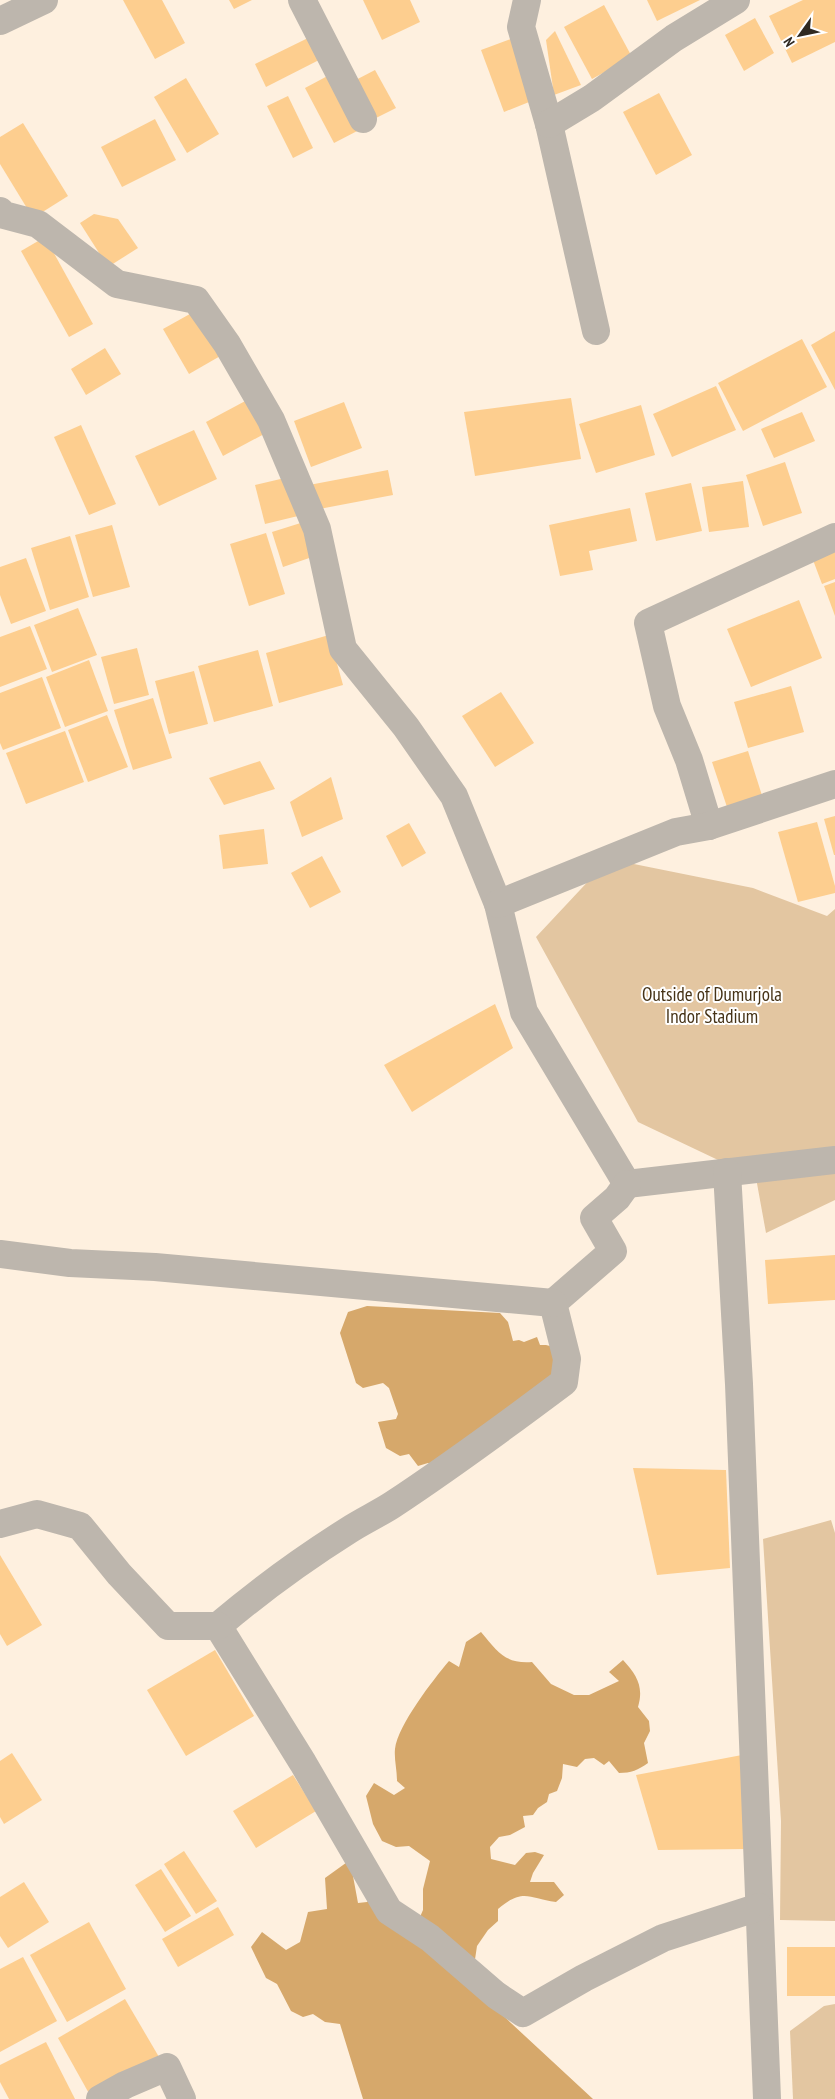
<svg xmlns="http://www.w3.org/2000/svg" width="835" height="2099" font-family="'PT Sans Narrow',sans-serif">
  <rect width="100%" height="100%" fill="#fef0df"/>
  <!-- green -->
  <g fill="#e3c6a1">
    <path d="M609,859L753,888L827,916L835,909V1200L766,1233L756,1178L638,1122L536,937Z"/>
    <path d="M831,1520L835,1533V1921L780,1920L781,1821L763,1539Z"/>
    <path d="M835,2004V2099H793L790,2031L824,2006Z"/>
  </g>
  <!-- water -->
  <g fill="#d6a86b">
    <path d="M367,1306L500,1313L508,1322L513,1341L519,1340L524,1342L537,1337L540,1345H546L558,1348L557,1364L549,1381L434,1466L428,1463L418,1466L409,1454L400,1456L386,1448L378,1422L396,1419L398,1414L389,1388L383,1383L363,1388L356,1383L340,1333L348,1312Z"/>
    <path d="M481,1632C498,1652 505,1664 532,1662L551,1684L574,1695H589L619,1681L609,1672L623,1660C637,1675 644,1687 638,1707L649,1721L650,1731L644,1743L648,1763C638,1770 631,1773 619,1773L609,1761L604,1765L594,1758L585,1759L577,1767L563,1764L562,1778L557,1791L549,1794L547,1802L538,1808L533,1815L523,1816L525,1827L510,1835L499,1837L490,1847L491,1859L515,1865L526,1853L535,1852L544,1855L533,1873L530,1882H554L564,1895L556,1902C529,1899 524,1887 498,1909V1921L488,1930L477,1946L471,1986L593,2099H363L340,2024L325,2022L313,2014L303,2017L291,2011L277,1984L266,1978L251,1947L262,1932L286,1950L300,1942L308,1912L327,1909L325,1878L350,1860L358,1903L367,1902L374,1895L413,1933L423,1910V1889L430,1861L409,1846L396,1847L382,1841L373,1824L366,1796L374,1783L394,1795L405,1788L397,1781C397,1770 394,1759 395,1749C398,1725 433,1680 449,1661L459,1667L466,1642Z"/>
  </g>
  <!-- building -->
  <g fill="#fdce8f">
    <path d="M123,0H162L185,43L155,59Z"/>
    <path d="M229,0H252L234,9Z"/>
    <path d="M363,0H410L420,22L382,40Z"/>
    <path d="M647,0H700L657,21Z"/>
    <path d="M803,0H835V42L792,63L769,16Z"/>
    <path d="M604,5L632,57L592,79L564,27Z"/>
    <path d="M755,18L774,53L744,71L725,35Z"/>
    <path d="M555,31L581,85L554,95L546,40Z"/>
    <path d="M308,38L319,60L266,87L255,64Z"/>
    <path d="M511,39L534,100L504,112L481,50Z"/>
    <path d="M375,70L396,108L368,122L348,84Z"/>
    <path d="M335,72L363,128L334,143L305,88Z"/>
    <path d="M186,78L219,134L187,153L154,97Z"/>
    <path d="M659,93L692,155L656,175L623,112Z"/>
    <path d="M288,96L313,148L293,158L267,106Z"/>
    <path d="M155,119L176,160L122,187L101,147Z"/>
    <path d="M23,123L68,196L33,218L0,164V137Z"/>
    <path d="M94,214L118,219L138,248L108,267L80,223Z"/>
    <path d="M45,237L93,324L69,337L21,251Z"/>
    <path d="M197,310L222,355L189,374L163,329Z"/>
    <path d="M835,331V390L811,345Z"/>
    <path d="M802,339L827,387L743,431L718,383Z"/>
    <path d="M105,348L121,374L86,395L71,369Z"/>
    <path d="M716,386L736,430L672,457L653,414Z"/>
    <path d="M571,398L581,459L475,476L464,412Z"/>
    <path d="M249,399L266,433L223,456L206,422Z"/>
    <path d="M344,402L362,448L311,467L294,421Z"/>
    <path d="M641,405L655,455L596,473L579,424Z"/>
    <path d="M802,412L815,441L774,458L761,429Z"/>
    <path d="M81,425L116,504L89,515L54,437Z"/>
    <path d="M194,430L217,479L159,506L135,456Z"/>
    <path d="M785,462L802,513L763,526L746,475Z"/>
    <path d="M388,470L393,495L314,510L309,485Z"/>
    <path d="M289,477L298,516L265,524L255,485Z"/>
    <path d="M743,481L749,527L709,532L702,487Z"/>
    <path d="M691,483L702,531L656,541L645,493Z"/>
    <path d="M630,508L637,541L589,551L593,570L560,576L549,525Z"/>
    <path d="M307,521L318,555L283,567L272,532Z"/>
    <path d="M112,525L130,587L93,597L75,535Z"/>
    <path d="M266,533L285,594L249,606L230,544Z"/>
    <path d="M70,536L89,597L50,610L31,548Z"/>
    <path d="M835,543V579L822,584L810,552Z"/>
    <path d="M26,558L46,611L11,624L0,595V567Z"/>
    <path d="M835,582V616L824,586Z"/>
    <path d="M799,600L822,658L751,687L727,629Z"/>
    <path d="M78,608L97,655L52,672L34,625Z"/>
    <path d="M30,626L47,669L0,687V637Z"/>
    <path d="M329,635L343,685L279,703L266,653Z"/>
    <path d="M137,648L149,695L114,704L101,657Z"/>
    <path d="M258,650L273,706L214,722L198,666Z"/>
    <path d="M89,660L108,711L65,727L46,677Z"/>
    <path d="M194,671L208,724L169,734L155,681Z"/>
    <path d="M42,677L61,728L3,750L0,743V693Z"/>
    <path d="M791,686L804,732L748,748L734,702Z"/>
    <path d="M501,692L534,743L495,767L462,716Z"/>
    <path d="M153,698L172,758L133,770L114,710Z"/>
    <path d="M107,715L128,767L88,782L68,730Z"/>
    <path d="M65,731L84,782L26,804L6,753Z"/>
    <path d="M748,751L764,802L729,813L712,762Z"/>
    <path d="M260,761L275,789L224,805L209,778Z"/>
    <path d="M331,777L343,819L302,837L290,802Z"/>
    <path d="M835,816V855H834L824,819Z"/>
    <path d="M817,822L835,886V893L798,902L778,832Z"/>
    <path d="M409,823L426,853L402,867L386,836Z"/>
    <path d="M264,829L268,864L223,869L219,835Z"/>
    <path d="M322,856L341,892L310,908L291,873Z"/>
    <path d="M495,1004L513,1048L412,1112L384,1065Z"/>
    <path d="M835,1255V1300L768,1304L765,1260Z"/>
    <path d="M633,1468L726,1470L730,1568L657,1575Z"/>
    <path d="M0,1555L42,1625L7,1646L0,1634Z"/>
    <path d="M215,1650L254,1716L186,1756L147,1690Z"/>
    <path d="M12,1753L42,1800L4,1824L0,1817V1761Z"/>
    <path d="M742,1755L746,1849L658,1850L636,1775Z"/>
    <path d="M293,1775L316,1811L256,1848L233,1811Z"/>
    <path d="M184,1851L217,1901L196,1914L164,1864Z"/>
    <path d="M161,1869L191,1916L165,1932L135,1885Z"/>
    <path d="M24,1882L49,1922L8,1948L0,1936V1897Z"/>
    <path d="M218,1907L234,1935L178,1967L162,1939Z"/>
    <path d="M89,1922L126,1989L67,2022L30,1955Z"/>
    <rect x="787" y="1947" width="48" height="49"/>
    <path d="M23,1957L57,2021L0,2052V1969Z"/>
    <path d="M125,1999L159,2057L91,2097L58,2038Z"/>
    <path d="M46,2042L75,2099H9L0,2082V2065Z"/>
  </g>
  <g fill="none" stroke-linecap="round" stroke-linejoin="round">
    <!-- minor -->
    <g stroke="#bdb6ad" stroke-width="28">
      <path d="M302,0L363,119"/>
      <path d="M527,0L521,27L549,124L596,331"/>
      <path d="M0,21L44,0"/>
      <path d="M549,124L592,98L674,38L736,0"/>
      <path d="M0,211L4,215L38,224L117,284L196,300L227,344L271,420L317,529L343,649L406,727L454,796L498,904L524,1012L627,1184L835,1160"/>
      <path d="M709,826L689,760L667,706L648,623L835,537"/>
      <path d="M498,904L676,832L709,826L835,784"/>
      <path d="M727,1172L739,1384L767,2099"/>
      <path d="M627,1184L617,1198L594,1218L613,1251L553,1303L567,1359L564,1382C508,1424 451,1466 392,1505C378,1514 363,1521 349,1530C303,1559 259,1591 218,1626L303,1763L389,1911L430,1938L496,1995L523,2013L584,1978L663,1938L759,1907"/>
      <path d="M0,1254L70,1263L155,1267L553,1303"/>
      <path d="M0,1524L37,1514L80,1526L119,1574L168,1626H218"/>
      <path d="M100,2099L125,2085L167,2067L182,2099"/>
    </g>
  </g>
  <g text-anchor="middle" stroke-width="4" stroke-linejoin="round" paint-order="stroke">
    <!-- park labels -->
    <g font-size="19" fill="#453216" stroke="#fff">
      <text x="712" y="1001">Outside of Dumurjola<tspan x="712" dy="22">Indor Stadium</tspan></text>
    </g>
  </g>
  <!-- north arrow -->
  <g transform="translate(800 35) rotate(237)" stroke="#ffffff" stroke-width="4" paint-order="stroke">
  <path d="M0-4L9 19L0 12L-9 19Z" fill="#2f2921"/>
  <text y="-8" font-size="14" font-weight="bold" text-anchor="middle" fill="#2f2921">N</text>
  </g>
</svg>
